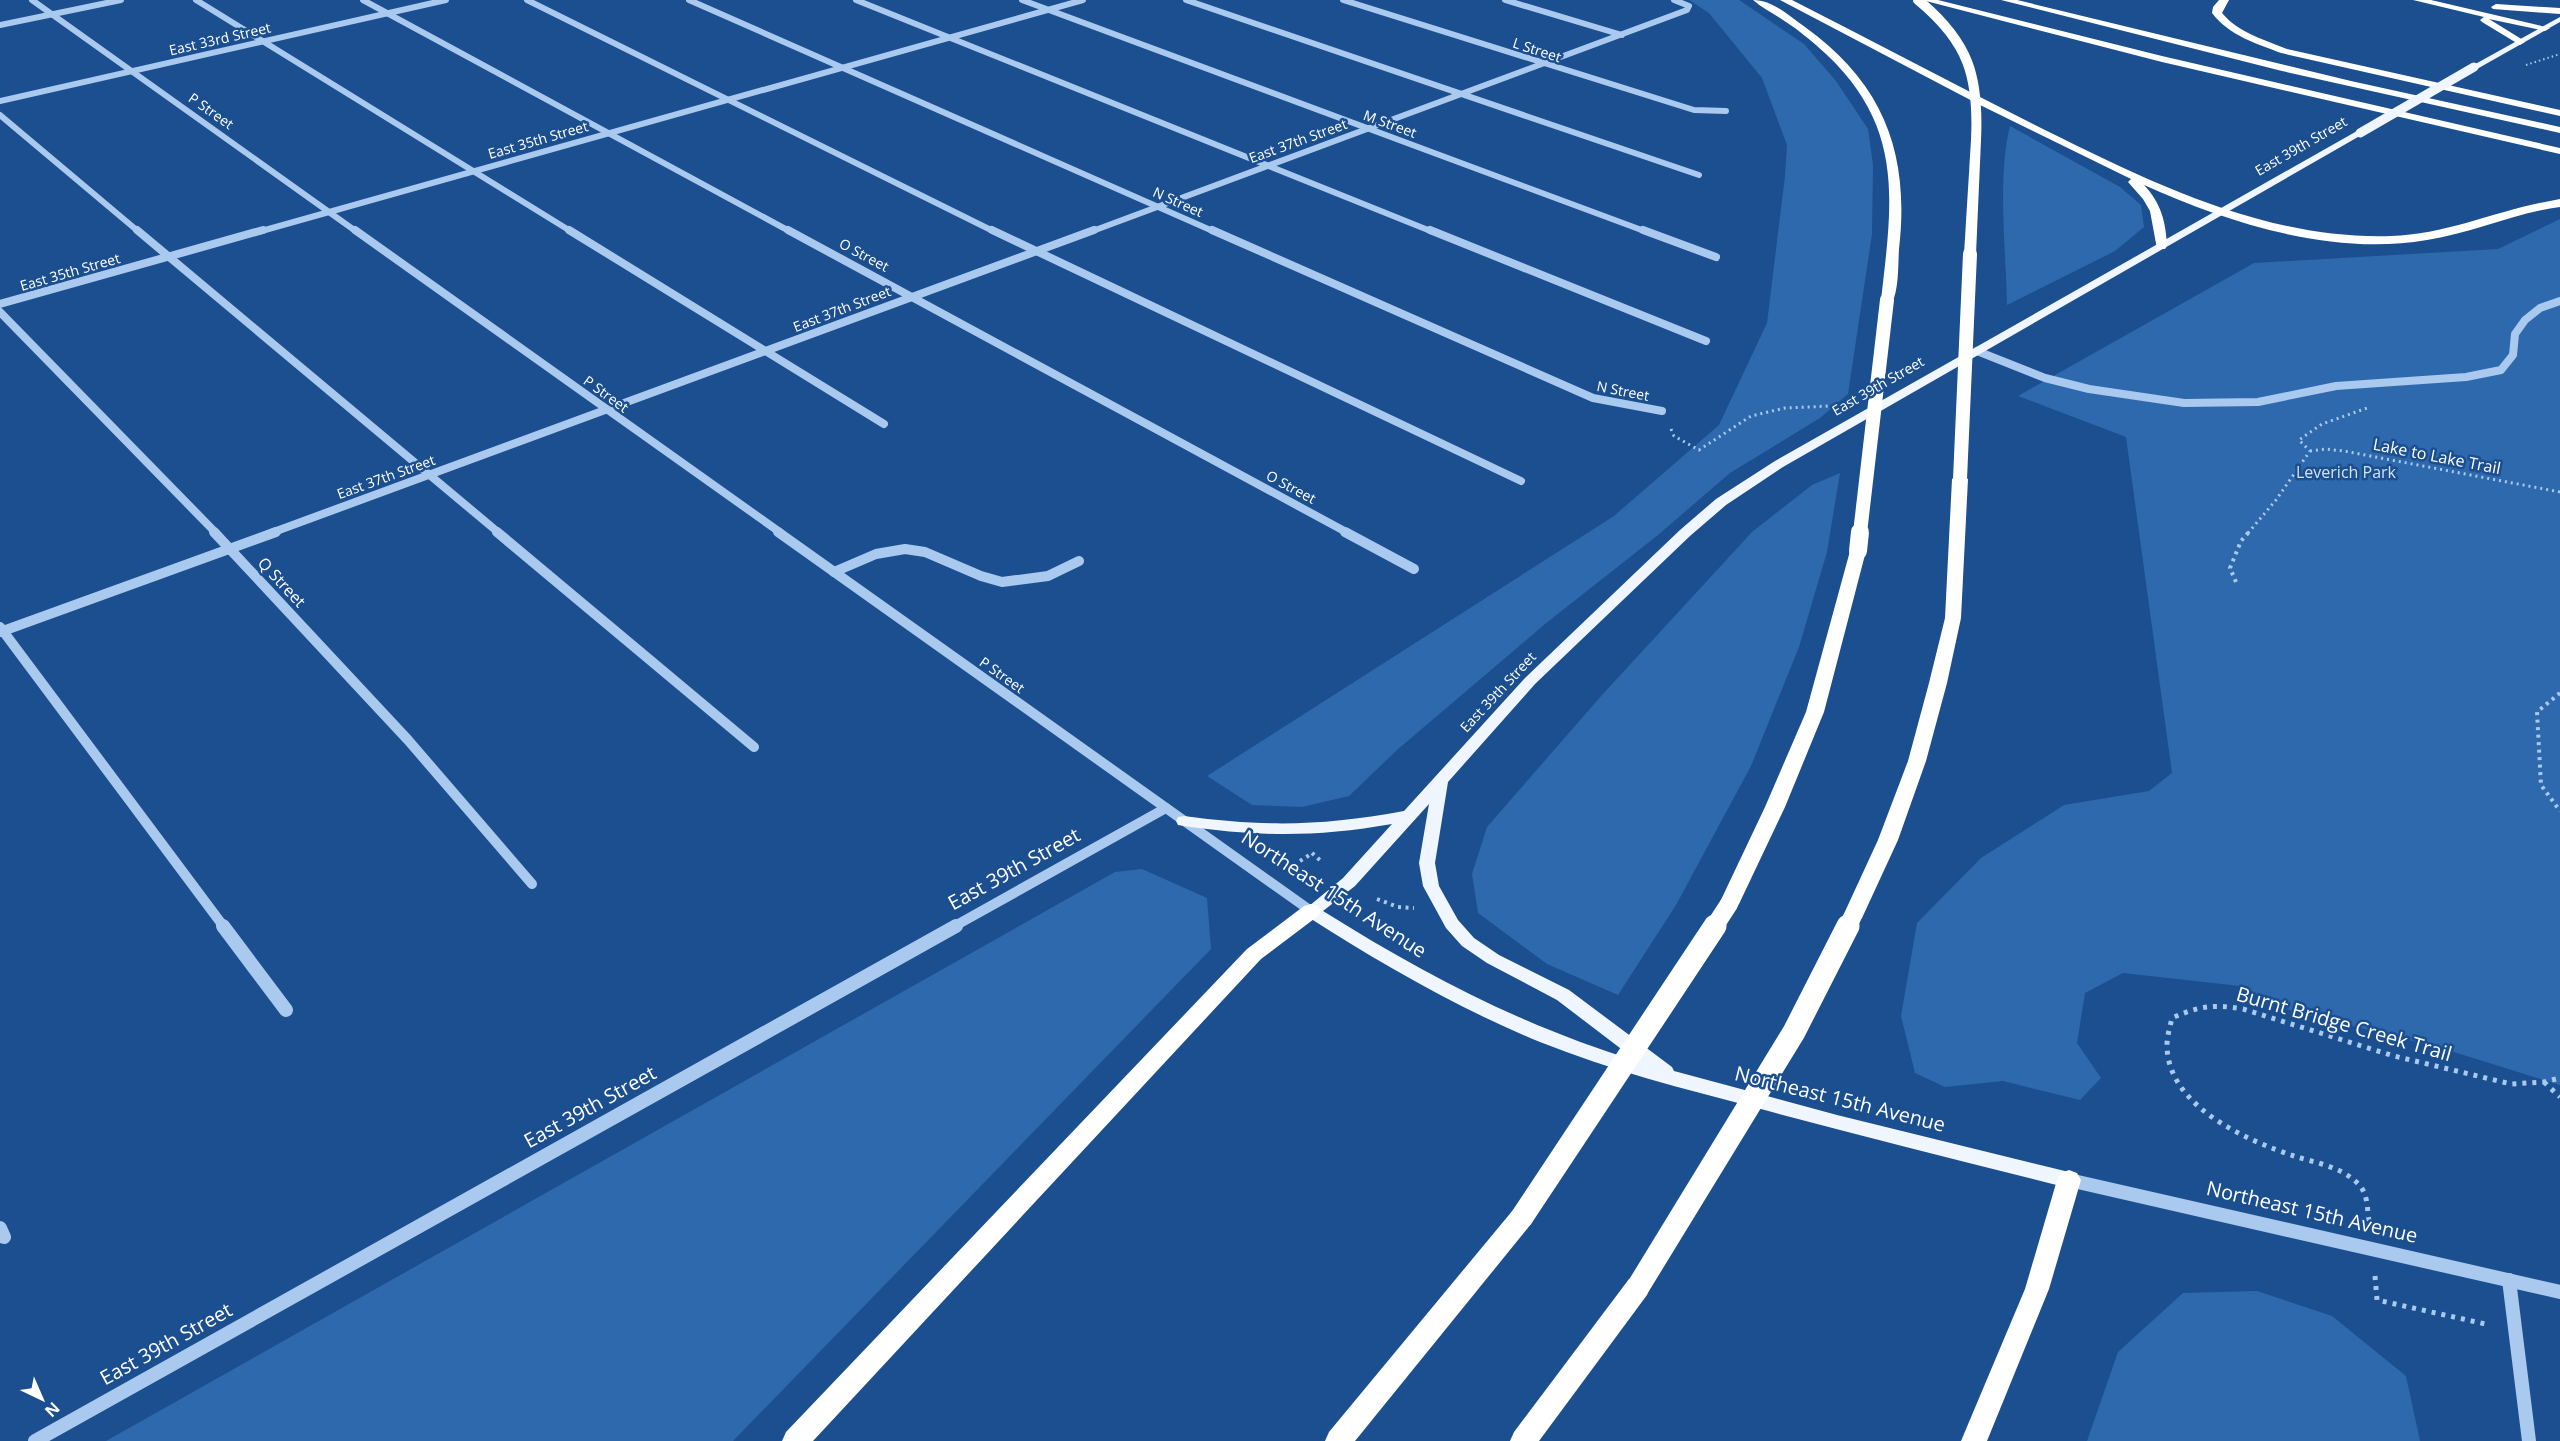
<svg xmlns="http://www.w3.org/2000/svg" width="2560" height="1441" font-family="'Open Sans',sans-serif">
  <rect width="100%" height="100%" fill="#1b4f8f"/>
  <!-- green -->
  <g fill="#2e69ad">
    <path d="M1689,0H1739L1804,44L1836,81L1868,129L1873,165L1872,234L1848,394L1820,418L1730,473L1658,535L1545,624L1397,750L1349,796L1302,807L1252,805L1207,776L1614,516L1719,425L1767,323L1785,176L1787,145L1762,78L1709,13Z"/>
    <path d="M2010,126L2120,187L2141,205L2144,227L2115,251L2007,305C2006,250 1997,178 2010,126Z"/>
    <path d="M2560,219V1085L2441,1048L2292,1011L2240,986L2123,973L2085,993L2077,1043L2101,1078L2080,1100L2003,1081L1945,1087L1915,1073L1901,1016L1917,923L1981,858L2064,805L2149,791L2172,773L2126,437L2018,396L2254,263L2498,249Z"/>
    <path d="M1840,473L1827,552L1799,647L1751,766L1676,905L1618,995L1547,964L1478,913L1472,874L1487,827L1602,695L1752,532L1812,485Z"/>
    <path d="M1142,869L1207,898L1211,949L733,1441H106L1115,872Z"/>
    <path d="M2257,1291L2332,1316L2406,1376L2420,1441H2087L2118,1352L2183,1293Z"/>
  </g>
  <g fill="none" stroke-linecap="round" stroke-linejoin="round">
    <!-- path-far3 -->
    <path stroke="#a9c9ee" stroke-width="2" stroke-dasharray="1.5 3" stroke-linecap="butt" d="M2526,65L2560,54"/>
    <!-- path-far2 -->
    <g stroke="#a9c9ee" stroke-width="3" stroke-dasharray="2 4" stroke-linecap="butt">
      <path d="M1671,429L1674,436L1699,450L1751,416L1785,408L1830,406"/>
      <path d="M2310,451L2325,449L2344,451L2560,492"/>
      <path d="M2248,533L2276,500L2310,451L2299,440L2322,424L2367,408"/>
    </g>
    <!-- path-far1 -->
    <g stroke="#a9c9ee" stroke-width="4" stroke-dasharray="3 4.5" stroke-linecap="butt">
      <path d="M2236,582L2230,568L2241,541L2249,532"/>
      <path d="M2560,693L2537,712L2541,785L2560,811"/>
      <path d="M1312,853L1323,863"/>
      <path d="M1300,861L1311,854"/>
      <path d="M1377,899L1398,907L1414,908"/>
    </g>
    <!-- path -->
    <g stroke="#a9c9ee" stroke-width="5" stroke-dasharray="4 6" stroke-linecap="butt">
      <path d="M2544,1082L2560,1097"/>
      <path d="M2369,1221C2367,1209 2368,1195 2360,1186C2344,1167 2316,1163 2294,1156C2246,1140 2167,1106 2167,1045C2167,1036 2170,1027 2172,1018C2199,1006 2213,1004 2243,1009L2394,1056L2511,1084L2544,1082L2560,1078"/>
      <path d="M2375,1276L2377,1300L2490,1325"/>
    </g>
    <!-- minor-far3 -->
    <g stroke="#a9c9ee" stroke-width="6">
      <path d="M32,0L357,232"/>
      <path d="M196,0L572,232"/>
      <path d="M363,0L791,232"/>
      <path d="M527,0L995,232"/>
      <path d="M689,0L1215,232"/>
      <path d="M856,0L1433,232"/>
      <path d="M1022,0L1647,232"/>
      <path d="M1186,0L1699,175"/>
      <path d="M1343,0L1694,110L1726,111"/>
      <path d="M1505,0L1622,35"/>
      <path d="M0,25L121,0"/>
      <path d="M0,101L446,0"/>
      <path d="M0,115L139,232"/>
      <path d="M258,232L1083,0"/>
      <path d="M1090,232L1687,10L1689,6L1674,0"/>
    </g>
    <!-- minor-far2 -->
    <g stroke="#a9c9ee" stroke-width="8">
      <path d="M137,230L499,533"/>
      <path d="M355,230L781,533"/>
      <path d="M569,230L884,424"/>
      <path d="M788,230L1348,533"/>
      <path d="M992,230L1521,481"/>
      <path d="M1212,230L1593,398L1662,411"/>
      <path d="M1430,230L1706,341"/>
      <path d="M1643,230L1716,257"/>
      <path d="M0,304L263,230"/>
      <path d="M0,312L216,533"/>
      <path d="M1977,351L2045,378L2089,389L2184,403L2258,402L2336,386L2466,377L2501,370L2513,355L2515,334L2525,320L2540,308L2560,301"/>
      <path d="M271,533L1094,230"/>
    </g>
    <!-- minor-far1 -->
    <g stroke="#a9c9ee" stroke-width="10">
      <path d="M214,532L408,740L532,884"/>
      <path d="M497,532L754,747"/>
      <path d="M778,532L1311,911"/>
      <path d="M1345,532L1414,569"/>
      <path d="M834,572L876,554L905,549L925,552L981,576L1002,582L1048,576L1079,561"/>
      <path d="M0,627L224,927"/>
      <path d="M0,632L276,532"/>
      <path d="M953,927L1166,808"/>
    </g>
    <!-- minor -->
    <g stroke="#a9c9ee" stroke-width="14">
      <path d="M223,926L286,1010"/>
      <path d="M2069,1180L2560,1292"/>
      <path d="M0,1228L4,1237"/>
      <path d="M2509,1280L2529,1441"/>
      <path d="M35,1441L956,926"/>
    </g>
    <!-- major -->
    <g fill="#f0f6ff" fill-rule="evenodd">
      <path d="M2560,17V22L2477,69L2470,67Z"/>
      <path d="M2357,131L2365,133L1783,467L1726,505L1690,536L1535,684L1448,782L1435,863L1439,886L1458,920L1474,938L1499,955L1569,990L1672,1067L1674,1071L1837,1115L2069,1172L2076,1174L2079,1180L2076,1186L2069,1188C1965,1162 1861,1136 1757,1108C1684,1089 1610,1070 1540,1042C1457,1008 1380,963 1305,915L1303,911L1343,878L1392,824C1318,837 1259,837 1184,826L1178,825L1176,821L1178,817L1184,816C1265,827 1323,826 1404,811L1525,678L1680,530L1716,499L1775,461ZM1429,804L1419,863L1423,886L1446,928L1462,946L1487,963L1557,1000L1637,1061C1524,1027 1422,973 1323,911L1355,886Z"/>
    </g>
    <!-- highway -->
    <g fill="#fff" fill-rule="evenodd">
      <path d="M1753,0C1773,0 1789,16 1805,27C1884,84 1910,154 1899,249C1898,265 1899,289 1892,303L1887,304L1881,300C1892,203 1905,128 1826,54C1812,41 1796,28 1780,18C1771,12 1761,7 1753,0Z"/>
      <path d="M1780,0H1792C1877,43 1961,88 2047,131C2154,184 2268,240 2391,236C2444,235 2493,212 2545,202L2560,199V207C2514,213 2473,233 2427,240C2332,256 2231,224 2144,185C2161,203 2166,222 2167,246L2165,249H2157L2150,211L2143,199L2128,182L2131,179L1978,104Z"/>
      <path d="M1922,0H1938L2162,56L2560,148V154L2162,62Z"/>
      <path d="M2001,0H2017L2351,81L2560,127V133L2282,71Z"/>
      <path d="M2219,0H2229L2222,13C2239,33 2263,39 2287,49L2560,110V116L2281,53C2255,43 2230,36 2212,13L2213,7Z"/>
      <path d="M2413,0H2431L2550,28L2545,31L2489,19L2523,40L2525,42L2520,45L2482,22L2480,20L2484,17Z"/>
      <path d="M2496,4L2560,8V14L2493,9L2491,7Z"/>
      <path d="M1976,137L1981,140L1976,254L1970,258L1964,254L1971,140Z"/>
      <path d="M1960,474L1968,479L1961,618L1947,683L1926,761L1898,840L1862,918L1859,923L1852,925L1845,923L1842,918L1878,840L1908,761L1929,683L1945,618L1952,479Z"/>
      <path d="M1858,546L1866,551L1824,712L1785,807L1739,904L1736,909L1729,911L1722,909L1719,904L1765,807L1806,712L1850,551Z"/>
      <path d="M1311,904L1318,906L1321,911L1318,916L1261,959L813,1441H782L786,1432L1247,949L1304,906Z"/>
      <path d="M2069,1170L2077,1173L2081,1180L2049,1289L1987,1441H1961L2025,1289L2057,1180L2061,1173Z"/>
      <path d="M1522,1207L1531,1210L1534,1217L1531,1224L1355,1441H1325L1329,1432L1513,1210Z"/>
      <path d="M1638,1276L1647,1279L1650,1287L1647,1295L1539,1441H1510L1514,1432L1629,1279Z"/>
    </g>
    <!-- major-bridge -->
    <path stroke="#f0f6ff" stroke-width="9" d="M2360,133L2474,67"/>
    <!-- highway-bridge-far3 -->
    <path stroke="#fff" stroke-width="10" d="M1918,0C1969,42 1979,77 1976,140"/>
    <!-- highway-bridge-far2 -->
    <g stroke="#fff" stroke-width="14">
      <path d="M1960,479L1970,254"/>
      <path d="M1860,533L1887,300"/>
    </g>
    <!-- highway-bridge-far1 -->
    <g stroke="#fff" stroke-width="18">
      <path d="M1858,551L1860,532"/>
      <path d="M1714,927L1729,904"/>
      <path d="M1847,927L1852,918"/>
    </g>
    <!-- highway-bridge -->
    <g stroke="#fff" stroke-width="23">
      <path d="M1522,1217L1715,926"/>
      <path d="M1638,1287L1794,1032L1848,926"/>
    </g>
  </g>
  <g text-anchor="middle" stroke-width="5" stroke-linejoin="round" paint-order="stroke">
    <!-- far-street labels -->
    <g font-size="14" fill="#fff" stroke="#1b4f8f">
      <text transform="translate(220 39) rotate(-13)" y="5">East 33rd Street</text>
      <text transform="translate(1537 50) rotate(18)" y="5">L Street</text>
      <text transform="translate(211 111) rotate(35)" y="5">P Street</text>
      <text transform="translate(1390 124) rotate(20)" y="5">M Street</text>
      <text transform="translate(538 140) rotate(-16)" y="5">East 35th Street</text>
      <text transform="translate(1298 141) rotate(-20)" y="5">East 37th Street</text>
      <text transform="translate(2301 146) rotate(-30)" y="5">East 39th Street</text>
      <text transform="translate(1178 202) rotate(24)" y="5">N Street</text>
      <text transform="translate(864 255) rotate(28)" y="5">O Street</text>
      <text transform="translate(70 272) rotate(-16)" y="5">East 35th Street</text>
      <text transform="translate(842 309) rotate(-21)" y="5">East 37th Street</text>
      <text transform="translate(1878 386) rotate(-30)" y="5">East 39th Street</text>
      <text transform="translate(1623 391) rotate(11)" y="5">N Street</text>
      <text transform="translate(606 394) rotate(36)" y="5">P Street</text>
      <text transform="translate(386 477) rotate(-20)" y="5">East 37th Street</text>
      <text transform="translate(1291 487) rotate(28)" y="5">O Street</text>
      <text transform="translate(1002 675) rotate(35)" y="5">P Street</text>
      <text transform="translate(1498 692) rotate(-47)" y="5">East 39th Street</text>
    </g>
    <!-- street labels -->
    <g font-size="16" fill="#fff" stroke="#1b4f8f">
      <text transform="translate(2437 456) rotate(11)" y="6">Lake to Lake Trail</text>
      <text transform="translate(282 582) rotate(47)" y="6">Q Street</text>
    </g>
    <!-- park labels -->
    <g font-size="16" fill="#cfe3fa" stroke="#1b4f8f">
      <text x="2346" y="478">Leverich Park</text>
    </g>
    <!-- near-street labels -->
    <g font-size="20" fill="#fff" stroke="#1b4f8f">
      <text transform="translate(1014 869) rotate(-29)" y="7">East 39th Street</text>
      <text transform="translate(1334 894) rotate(33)" y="7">Northeast 15th Avenue</text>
      <text transform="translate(2344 1024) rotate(16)" y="7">Burnt Bridge Creek Trail</text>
      <text transform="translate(1840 1099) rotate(14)" y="7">Northeast 15th Avenue</text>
      <text transform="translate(590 1107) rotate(-29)" y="7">East 39th Street</text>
      <text transform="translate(2312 1212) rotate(13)" y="7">Northeast 15th Avenue</text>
      <text transform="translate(166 1344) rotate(-29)" y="7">East 39th Street</text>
    </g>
  </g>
  <!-- north arrow -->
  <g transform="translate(42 1399) rotate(136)" stroke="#1b4f8f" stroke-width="4.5" paint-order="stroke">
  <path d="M0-4.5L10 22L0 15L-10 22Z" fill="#ffffff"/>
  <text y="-9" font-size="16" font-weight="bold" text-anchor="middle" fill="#ffffff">N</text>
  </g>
</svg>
